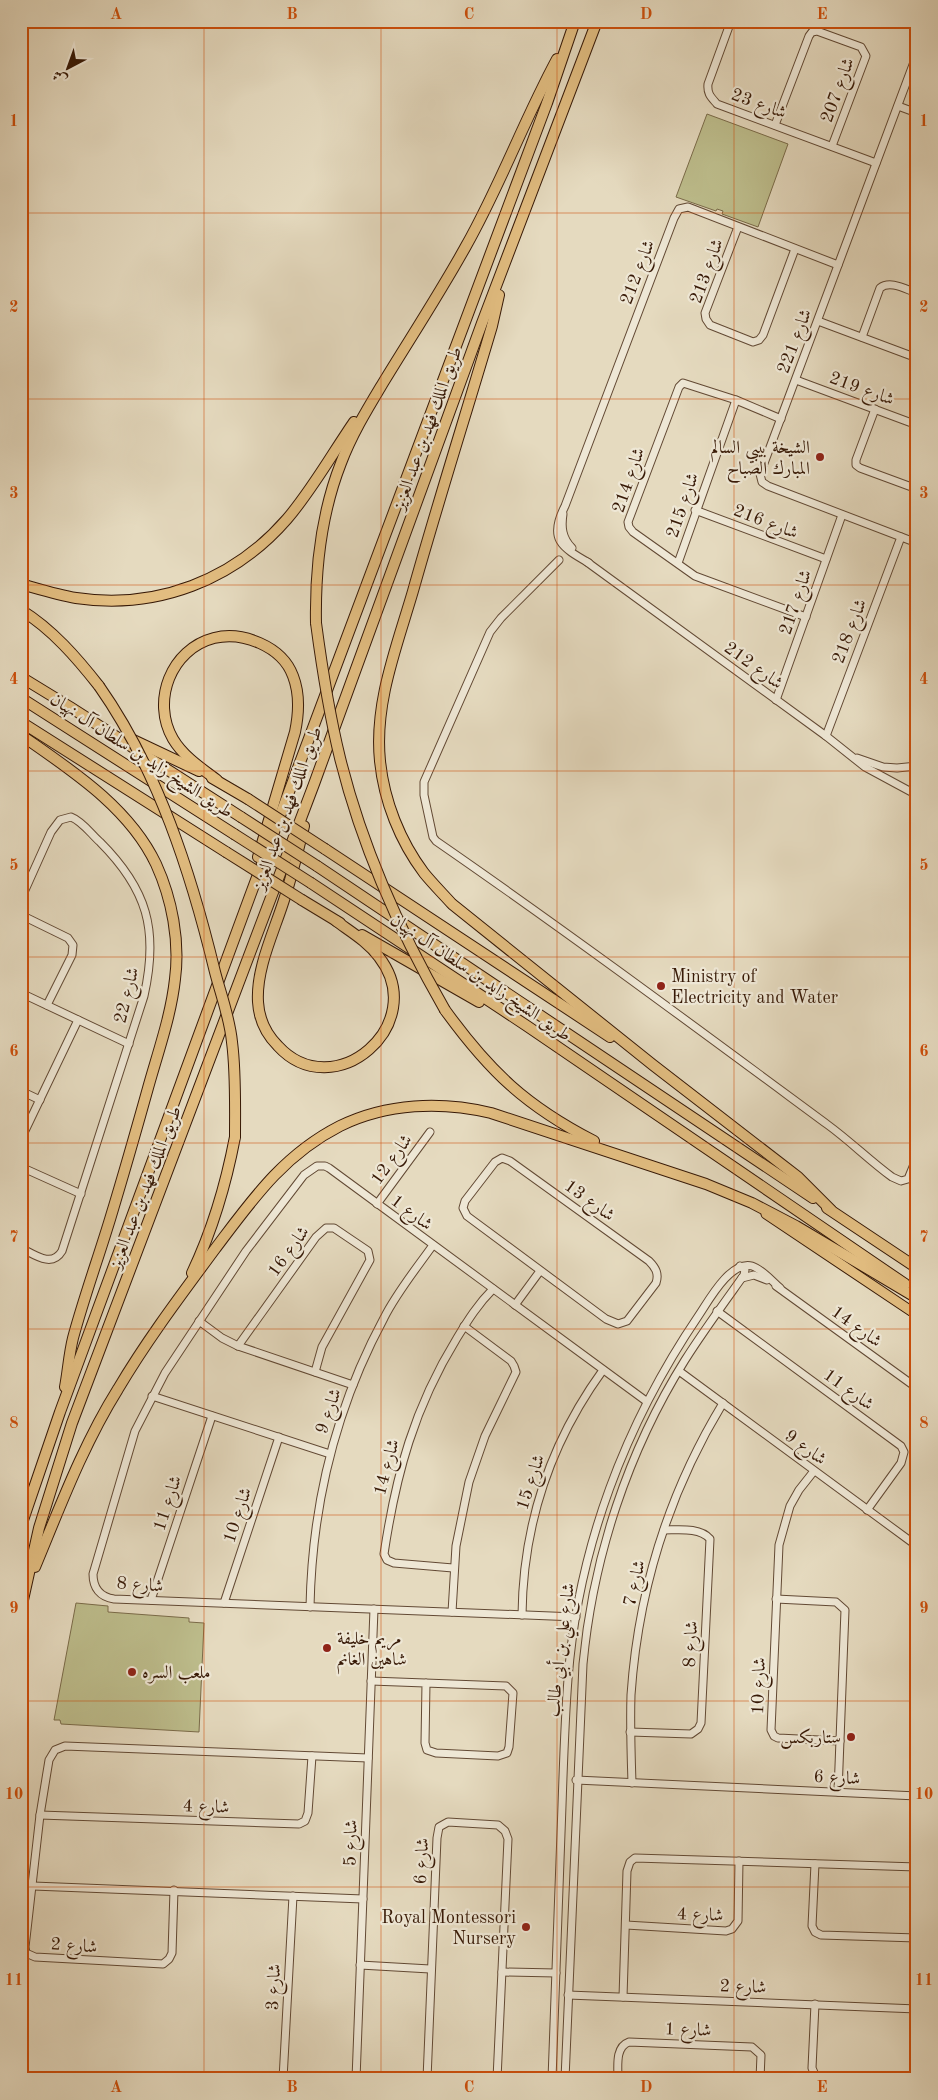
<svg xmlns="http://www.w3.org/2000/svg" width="938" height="2100" font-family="'Old Standard TT',Amiri,serif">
  <rect width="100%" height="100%" fill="#e5dabf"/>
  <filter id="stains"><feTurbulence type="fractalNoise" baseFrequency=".004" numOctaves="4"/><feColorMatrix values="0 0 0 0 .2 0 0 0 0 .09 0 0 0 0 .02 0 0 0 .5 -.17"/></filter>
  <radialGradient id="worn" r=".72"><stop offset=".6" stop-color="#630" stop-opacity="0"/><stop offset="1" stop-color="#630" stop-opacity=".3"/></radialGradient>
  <!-- green -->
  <g fill="#bdbd8c" stroke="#7a6b49">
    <path d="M707,114L788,144L758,227L722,214L723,211L717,209L716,211L676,197Z"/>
    <path d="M76,1603L108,1606V1612L189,1618V1622L204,1623L199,1732L61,1724L60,1720H54Z"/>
  </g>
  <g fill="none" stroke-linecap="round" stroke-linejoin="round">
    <!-- minor casing -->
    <g stroke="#624934" stroke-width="9">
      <g id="minor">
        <path d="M731,21L708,84C707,94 711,97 717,104L876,163"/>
        <path d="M917,54L760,474L762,482L768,486L917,543"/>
        <path d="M898,106L917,113"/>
        <path d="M775,125L809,36L812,32L817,31L861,47L866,56L832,146"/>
        <path d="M738,227L705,313L706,319L710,325L753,342L759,340L763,335L795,249"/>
        <path d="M818,321L917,358"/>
        <path d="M862,337L880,288C890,280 905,289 917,293"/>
        <path d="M796,380L917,425"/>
        <path d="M875,409L856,460V465L860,468L917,489"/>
        <path d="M781,419L736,400L683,383L679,387L628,522L629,527L633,532L695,576L806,617"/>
        <path d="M695,510L826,559"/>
        <path d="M563,514C561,527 562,538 572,548"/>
        <path d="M559,560L501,618L490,632L424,782V795L433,837L436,841C569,933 698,1029 828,1125C850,1141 870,1161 892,1177L901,1181L908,1179L917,1157"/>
        <path d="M587,562L826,736L865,767L915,794"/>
        <path d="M589,563C561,547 548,539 565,506L674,218L679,209L688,207L838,265"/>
        <path d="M678,563L736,400"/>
        <path d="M776,700L842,515"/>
        <path d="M826,736L901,537"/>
        <path d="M857,758L883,767L897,768L917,766"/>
        <path d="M915,795L914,786L917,776"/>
        <path d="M21,899L51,832L60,820L71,817C82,821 91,834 100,842C147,889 159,930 144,996L62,1251C52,1268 35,1255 21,1248"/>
        <path d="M21,915L68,938L73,945L72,955L47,1005"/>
        <path d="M21,993L129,1044"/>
        <path d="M21,1091L40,1100"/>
        <path d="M21,1139L78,1020"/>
        <path d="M502,1158L510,1161L649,1261C656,1268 659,1274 656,1283L627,1321L618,1324L606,1319L467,1216L463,1208L465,1201L495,1162Z"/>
        <path d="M21,1167L81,1194"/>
        <path d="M377,1204L430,1132"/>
        <path d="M742,1278L754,1275L767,1280"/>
        <path d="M776,1286L917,1388"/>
        <path d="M515,1305L540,1271"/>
        <path d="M717,1311L901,1446L904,1452L901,1463L867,1510"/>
        <path d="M199,1321L222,1338L238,1346L353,1385"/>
        <path d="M238,1346L316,1237L326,1228H334L368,1251L370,1260L322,1347L315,1372"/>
        <path d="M679,1371L917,1546"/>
        <path d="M152,1396L330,1454"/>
        <path d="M814,1471L799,1490L790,1506L779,1545L771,1730L774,1736L778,1738L840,1741"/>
        <path d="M453,1568L394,1563L387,1560L384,1554C396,1474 414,1408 457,1338C468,1320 478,1304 493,1289"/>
        <path d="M776,1599L836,1602L845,1610L838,1792"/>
        <path d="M151,1600L212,1416"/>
        <path d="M224,1603L279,1437"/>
        <path d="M310,1607C312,1506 336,1407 384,1318C397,1292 416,1269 433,1245"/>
        <path d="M452,1612L456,1546L469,1482L485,1436L516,1372L514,1366L511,1361L464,1326"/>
        <path d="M522,1615C523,1525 550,1443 603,1370"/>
        <path d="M576,1617L114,1599C100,1597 93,1588 93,1574L135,1431L165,1373L246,1251L304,1175L317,1166H325L329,1168L646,1401"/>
        <path d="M371,1681L506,1686L513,1693L509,1747L507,1753L498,1756L436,1753L427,1750L425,1743L426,1683"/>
        <path d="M630,1732L691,1734L698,1729L701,1723L710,1539C700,1527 678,1530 664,1530"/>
        <path d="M576,1780L917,1796"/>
        <path d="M632,1783C631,1753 630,1724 631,1695C638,1592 669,1492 723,1403"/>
        <path d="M40,1815L299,1824L305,1821L308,1813L312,1756"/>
        <path d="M815,1864L812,1926L815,1932L821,1935L917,1938"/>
        <path d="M33,1886L363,1899"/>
        <path d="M174,1890L172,1953L169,1959L163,1964L35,1957L26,1953L25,1947L40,1815L49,1760L55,1750L65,1746L368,1758"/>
        <path d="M626,1925L726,1931L732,1929L738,1921L739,1861"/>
        <path d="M360,1965L430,1969"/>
        <path d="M502,1972L556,1973"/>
        <path d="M568,1995L917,2009"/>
        <path d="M623,1997L627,1871L630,1862L635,1858L917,1867"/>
        <path d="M815,2004L812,2068L815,2075L820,2079"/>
        <path d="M283,2079L293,1896"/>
        <path d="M356,2079L374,1609"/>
        <path d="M427,2079L437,1838L439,1827L448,1822L498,1825L505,1831L508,1839L497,2079"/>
        <path d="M552,2079C555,1997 558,1915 561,1833C563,1782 564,1730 568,1679C578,1548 625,1424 699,1315C709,1300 731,1260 752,1266C762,1269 772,1281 780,1288"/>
        <path d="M565,2079L583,1664C593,1557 628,1451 685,1360C704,1330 724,1303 744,1275L745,1270L740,1266"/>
        <path d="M618,2079C618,2066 615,2047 629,2042L752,2047L761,2055L760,2079"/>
      </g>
    </g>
    <!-- major casing -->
    <g stroke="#371906" stroke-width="11">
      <path id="major" d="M766,1214L917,1315"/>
    </g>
    <!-- highway casing -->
    <g stroke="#371906" stroke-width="12">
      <g id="highway">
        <path d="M499,295L492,326C466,414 438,502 413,591C397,646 374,703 380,761C384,801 400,841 424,873C433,884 443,894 452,904L653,1065L798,1177L831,1210"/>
        <path d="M21,584C39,589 58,595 76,598C157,610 234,580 287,519C312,490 332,454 354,422"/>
        <path d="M21,610C52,629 77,658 99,686"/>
        <path d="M316,623C315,568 321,514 341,463C352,434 368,408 383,383C411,337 440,293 466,246C500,186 524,120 557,59"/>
        <path d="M21,677L70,707L241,817"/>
        <path d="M21,698L234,834"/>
        <path d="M21,722L226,852"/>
        <path d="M21,735C71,770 129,807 156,864C172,899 180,941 175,979C171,1016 158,1052 148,1088C136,1131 124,1173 111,1216C99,1256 84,1297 73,1338C69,1354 68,1371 65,1387"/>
        <path d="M129,738L199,771"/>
        <path d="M212,778L248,799"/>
        <path d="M217,780C201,768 183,756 173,739C151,701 171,649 214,638C242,631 282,646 293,676C300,694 299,713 295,732L258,857"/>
        <path d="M304,826C298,851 292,876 284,900C274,932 256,968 258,1002C259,1019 266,1034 278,1046C334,1107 431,1024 379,957C368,942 351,932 336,921"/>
        <path d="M325,849L610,1037"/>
        <path d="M317,866L813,1198"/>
        <path d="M311,883L527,1026L905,1284"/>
        <path d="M302,900L340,923"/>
        <path d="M362,935L479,1002"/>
        <path d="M445,1010C490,1072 526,1106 594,1141"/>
        <path d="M827,1208L917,1268"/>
        <path d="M192,1273C213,1229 226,1184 235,1137"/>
        <path d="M21,1526L60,1412L250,896L547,103L575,21"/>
        <path d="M35,1567C60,1507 83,1445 118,1389C147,1340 181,1295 215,1249C252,1200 283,1155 340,1126C387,1103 441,1101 491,1113L706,1184L752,1203L796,1226L917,1298"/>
        <path d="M21,1609L39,1528L72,1423L314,784L482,323L597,21"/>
      </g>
    </g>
    <!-- minor -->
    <use href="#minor" stroke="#eee7d5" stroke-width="7"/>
    <!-- major -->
    <use href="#major" stroke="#e2bd80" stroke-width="9"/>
    <!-- highway -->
    <use href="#highway" stroke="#e2bd80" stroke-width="10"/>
    <!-- highway-bridge casing -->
    <g stroke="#371906" stroke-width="12" stroke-linecap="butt">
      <g id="highway-bridge">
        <path d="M316,623C322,668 329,713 340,758C362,847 399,930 445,1010"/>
        <path d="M99,686C158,770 191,873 215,972C221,995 230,1019 232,1042C236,1073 235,1105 235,1137"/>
        <path d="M248,799L325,849"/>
        <path d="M241,817L317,866"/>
        <path d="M234,834L311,883"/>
        <path d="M226,852L302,900"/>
      </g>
    </g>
    <!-- highway-bridge -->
    <use href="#highway-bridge" stroke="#e2bd80" stroke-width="10"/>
  </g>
  <!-- grid -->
  <path fill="none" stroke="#cd4f0b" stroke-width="1" stroke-opacity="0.55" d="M204,21V2079M381,21V2079M557,21V2079M734,21V2079M21,213H917M21,399H917M21,585H917M21,771H917M21,957H917M21,1143H917M21,1329H917M21,1515H917M21,1701H917M21,1887H917"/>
  <!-- markers -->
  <g fill="#8f2418" stroke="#eee7d5" stroke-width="2">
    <circle cx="820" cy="457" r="5"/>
    <circle cx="661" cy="986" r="5"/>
    <circle cx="327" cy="1648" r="5"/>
    <circle cx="132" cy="1672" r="5"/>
    <circle cx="851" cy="1737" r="5"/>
    <circle cx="526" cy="1927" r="5"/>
  </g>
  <g text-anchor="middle" stroke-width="4.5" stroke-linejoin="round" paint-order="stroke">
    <!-- street labels -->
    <g font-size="18" fill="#371906" stroke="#eee7d5">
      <text transform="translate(837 90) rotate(-70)" y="6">شارع 207</text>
      <text transform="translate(759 103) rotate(20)" y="6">شارع 23</text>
      <text transform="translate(706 271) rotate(-70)" y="6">شارع 213</text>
      <text transform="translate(637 272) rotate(-69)" y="6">شارع 212</text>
      <text transform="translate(794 341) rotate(-69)" y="6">شارع 221</text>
      <text transform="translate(862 388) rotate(20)" y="6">شارع 219</text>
      <text transform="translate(427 428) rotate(-70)" y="6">طريق الملك فهد بن عبد العزيز</text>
      <text transform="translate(628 480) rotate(-71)" y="6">شارع 214</text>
      <text transform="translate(682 505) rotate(-71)" y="6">شارع 215</text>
      <text transform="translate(766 521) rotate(21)" y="6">شارع 216</text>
      <text transform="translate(795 602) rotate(-71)" y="6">شارع 217</text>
      <text transform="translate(849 631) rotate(-69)" y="6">شارع 218</text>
      <text transform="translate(754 665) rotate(36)" y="6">شارع 212</text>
      <text transform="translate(142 755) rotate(33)" y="6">طريق الشيخ زايد بن سلطان آل نهيان</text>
      <text transform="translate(287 808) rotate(-70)" y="6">طريق الملك فهد بن عبد العزيز</text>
      <text transform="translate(481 977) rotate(34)" y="6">طريق الشيخ زايد بن سلطان آل نهيان</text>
      <text transform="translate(126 995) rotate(-76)" y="6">شارع 22</text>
      <text transform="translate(391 1159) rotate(-54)" y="6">شارع 12</text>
      <text transform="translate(145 1187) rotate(-69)" y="6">طريق الملك فهد بن عبد العزيز</text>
      <text transform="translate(590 1200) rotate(36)" y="6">شارع 13</text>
      <text transform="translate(412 1212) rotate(37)" y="6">شارع 1</text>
      <text transform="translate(288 1251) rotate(-54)" y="6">شارع 16</text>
      <text transform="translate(857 1326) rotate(36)" y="6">شارع 14</text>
      <text transform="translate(849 1389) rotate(36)" y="6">شارع 11</text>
      <text transform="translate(328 1411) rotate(-71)" y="6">شارع 9</text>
      <text transform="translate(806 1447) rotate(36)" y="6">شارع 9</text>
      <text transform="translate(386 1467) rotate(-75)" y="6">شارع 14</text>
      <text transform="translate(530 1482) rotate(-72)" y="6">شارع 15</text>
      <text transform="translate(167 1503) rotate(-72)" y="6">شارع 11</text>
      <text transform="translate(237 1515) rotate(-72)" y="6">شارع 10</text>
      <text transform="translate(634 1583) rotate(-77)" y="6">شارع 7</text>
      <text transform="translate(140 1584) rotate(4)" y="6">شارع 8</text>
      <text transform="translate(690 1644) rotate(-87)" y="6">شارع 8</text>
      <text transform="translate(560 1650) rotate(-83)" y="6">شارع علي بن أبي طالب</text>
      <text transform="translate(758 1686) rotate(-88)" y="6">شارع 10</text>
      <text transform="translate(837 1777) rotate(3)" y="6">شارع 6</text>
      <text transform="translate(206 1806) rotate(2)" y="6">شارع 4</text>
      <text transform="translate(350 1843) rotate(-88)" y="6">شارع 5</text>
      <text transform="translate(421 1861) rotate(-87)" y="6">شارع 6</text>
      <text transform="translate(700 1914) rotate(2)" y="6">شارع 4</text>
      <text transform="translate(74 1945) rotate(4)" y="6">شارع 2</text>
      <text transform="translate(743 1986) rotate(2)" y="6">شارع 2</text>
      <text transform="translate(273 1987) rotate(-87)" y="6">شارع 3</text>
      <text transform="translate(688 2029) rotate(2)" y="6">شارع 1</text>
    </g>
    <!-- poi labels -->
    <g font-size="18" fill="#371906" stroke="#eee7d5" text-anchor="end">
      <text x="810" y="453">الشيخة بيبي السالم<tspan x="810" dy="21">المبارك الصباح</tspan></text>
      <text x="671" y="982" text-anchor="start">Ministry of<tspan x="671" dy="21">Electricity and Water</tspan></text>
      <text x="337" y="1644" text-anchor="start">مريم خليفة<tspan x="337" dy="21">شاهين الغانم</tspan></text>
      <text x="142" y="1678" text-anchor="start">ملعب السره</text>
      <text x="841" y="1743">ستاربكس</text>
      <text x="516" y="1923">Royal Montessori<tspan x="516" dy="21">Nursery</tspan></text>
    </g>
  </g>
  <!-- margin -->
  <rect width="938" height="2100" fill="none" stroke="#e5dabf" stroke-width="55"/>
  <!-- north arrow -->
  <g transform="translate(68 68) rotate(221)" stroke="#eee7d5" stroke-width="4" paint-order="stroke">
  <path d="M0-4L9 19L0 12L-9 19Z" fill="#371906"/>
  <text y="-8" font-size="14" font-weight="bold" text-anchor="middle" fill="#371906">ش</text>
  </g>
  <rect x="28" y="28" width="882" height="2044" fill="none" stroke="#cd4f0b" stroke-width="2"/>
  <g font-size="16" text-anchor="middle" font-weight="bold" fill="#cd4f0b">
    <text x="116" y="19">A</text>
    <text x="292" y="19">B</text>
    <text x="469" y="19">C</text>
    <text x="646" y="19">D</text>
    <text x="822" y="19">E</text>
    <text x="14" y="126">1</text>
    <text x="924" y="126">1</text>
    <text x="14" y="312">2</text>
    <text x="924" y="312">2</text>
    <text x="14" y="498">3</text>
    <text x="924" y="498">3</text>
    <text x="14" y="684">4</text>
    <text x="924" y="684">4</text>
    <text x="14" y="870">5</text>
    <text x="924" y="870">5</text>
    <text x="14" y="1056">6</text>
    <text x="924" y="1056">6</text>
    <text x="14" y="1242">7</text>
    <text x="924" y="1242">7</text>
    <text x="14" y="1428">8</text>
    <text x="924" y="1428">8</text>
    <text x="14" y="1613">9</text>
    <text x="924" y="1613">9</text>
    <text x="14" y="1799">10</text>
    <text x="924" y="1799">10</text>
    <text x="14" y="1985">11</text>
    <text x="924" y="1985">11</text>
    <text x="116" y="2092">A</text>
    <text x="292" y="2092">B</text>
    <text x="469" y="2092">C</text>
    <text x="646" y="2092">D</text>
    <text x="822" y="2092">E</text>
  </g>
  <rect width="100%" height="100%" filter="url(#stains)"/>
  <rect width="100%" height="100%" fill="url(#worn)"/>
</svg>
